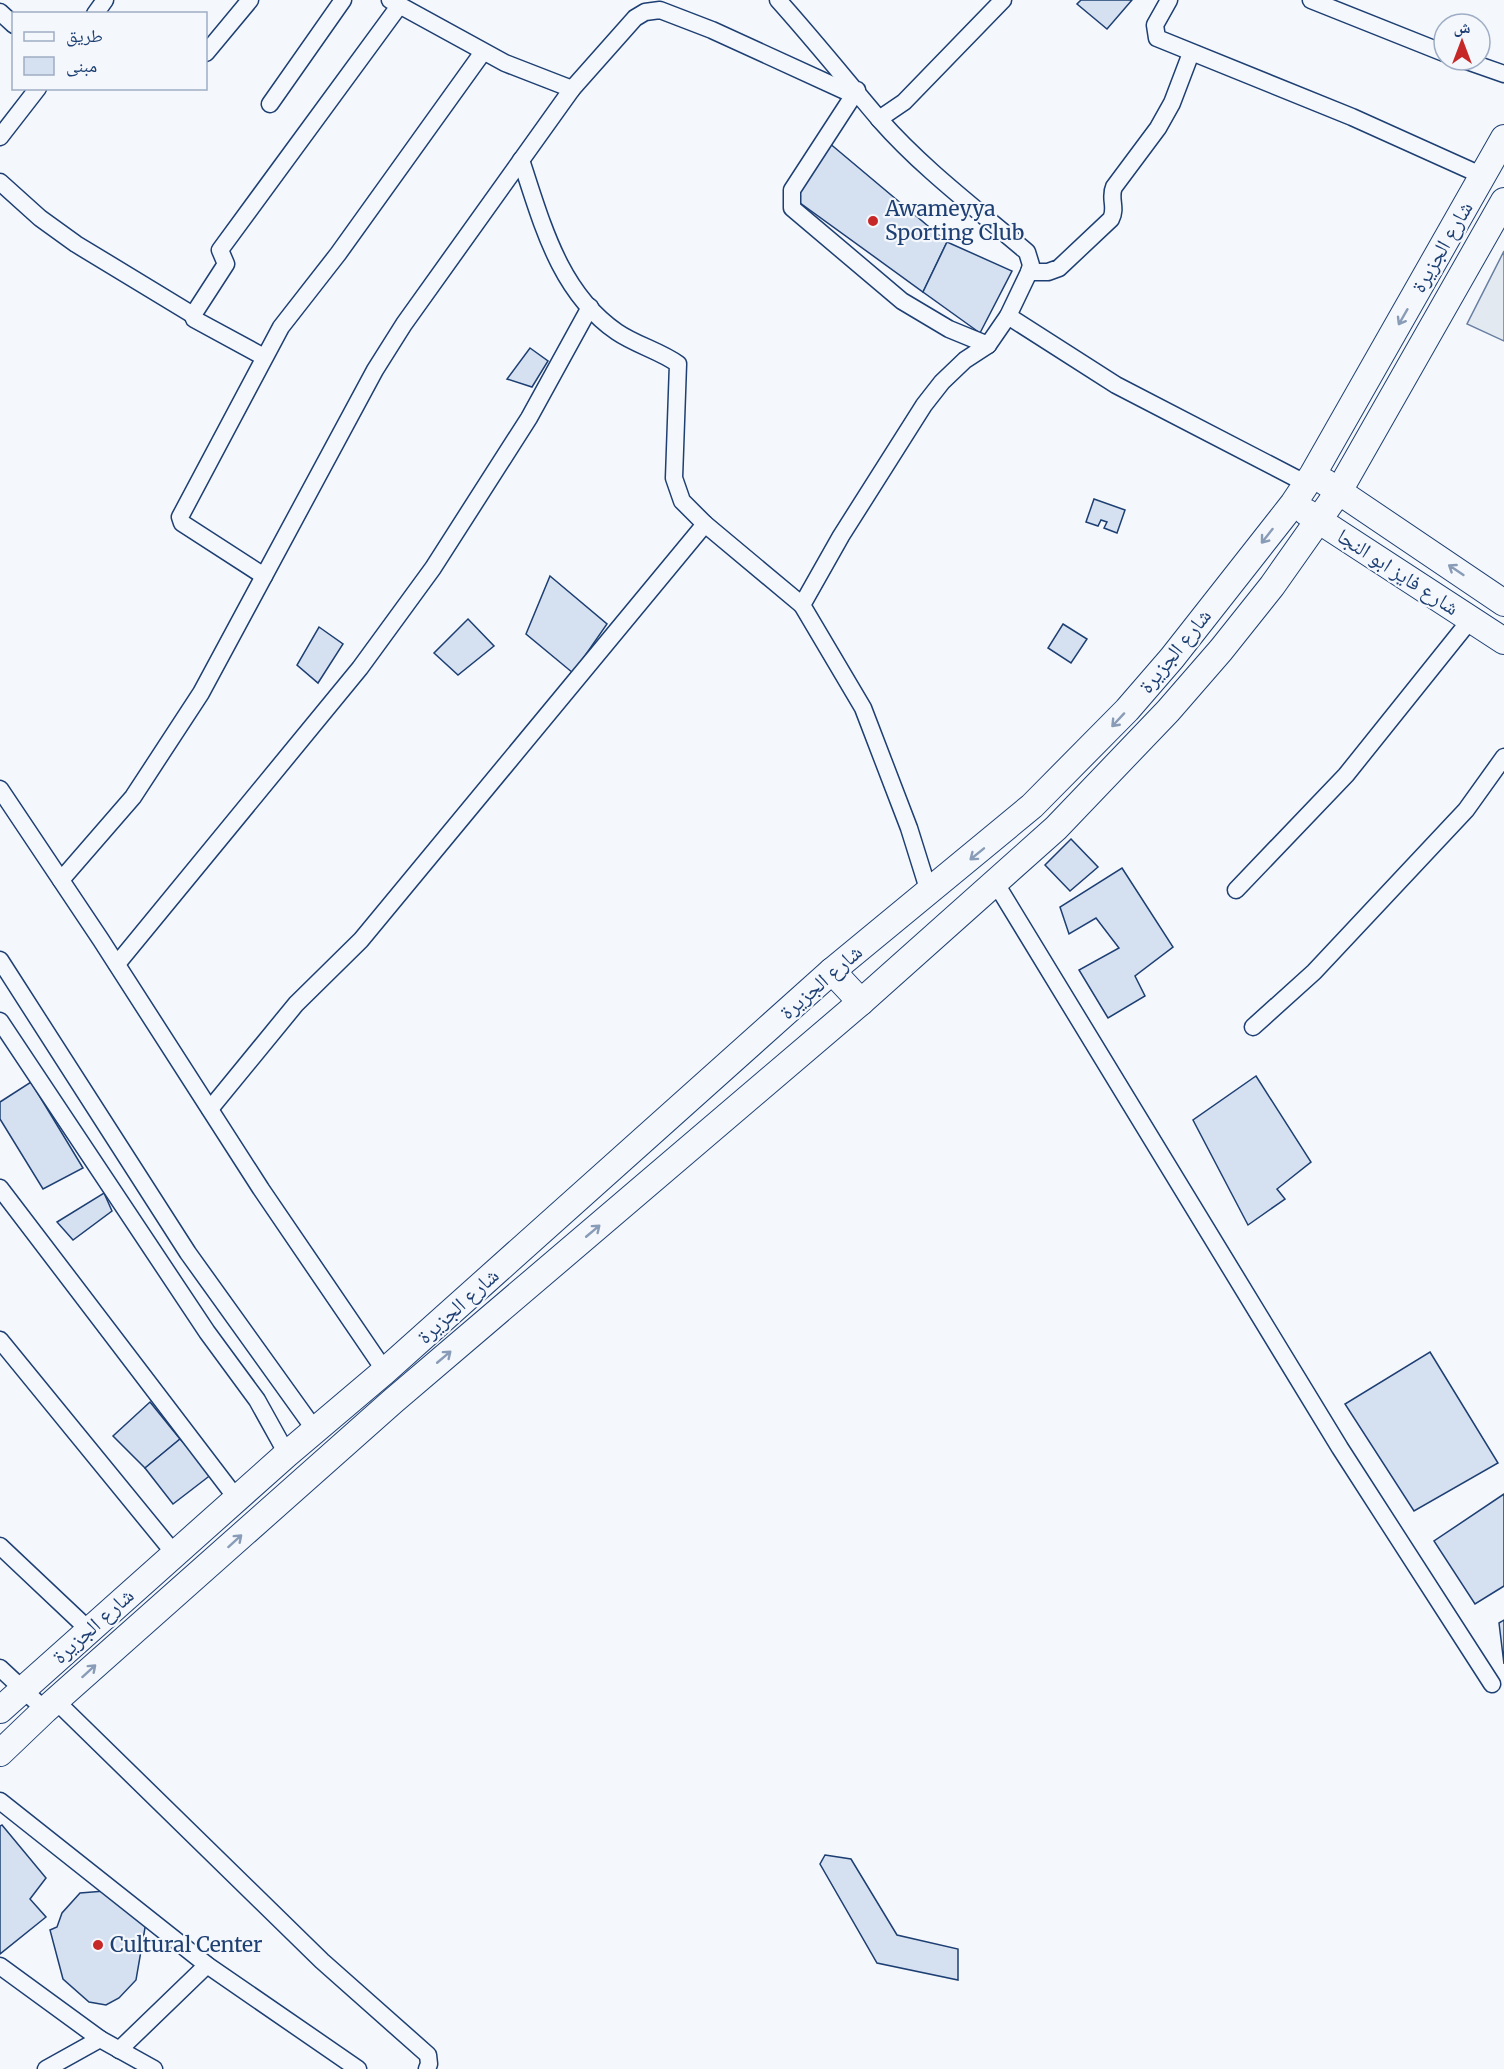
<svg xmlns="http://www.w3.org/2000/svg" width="1504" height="2069" font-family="Merriweather,'Noto Naskh Arabic',serif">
  <rect width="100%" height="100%" fill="#f4f7fb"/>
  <!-- green -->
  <path fill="#e3e9f0" stroke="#687fa3" stroke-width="1.5" d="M1504,251V341L1467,324Z"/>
  <!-- building -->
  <g fill="#d5e0f0" stroke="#1d3f73" stroke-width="1.5">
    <path d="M1081,0H1132L1107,29L1077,4Z"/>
    <path d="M828,142L947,242L923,292L796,200Z"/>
    <path d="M947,242L1012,271L980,333L923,292Z"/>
    <path d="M530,348L548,361L532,387L507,379Z"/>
    <path d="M1094,499L1125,510L1117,533L1104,528L1107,522L1101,520L1098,526L1086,522Z"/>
    <path d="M550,576L607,624L573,673L526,634Z"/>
    <path d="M468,619L494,646L458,675L434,653Z"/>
    <path d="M1063,624L1087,639L1071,663L1048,648Z"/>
    <path d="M319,627L343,644L318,683L297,665Z"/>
    <path d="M1071,839L1098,867L1070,891L1045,865Z"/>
    <path d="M1122,868L1173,947L1135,976L1145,996L1108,1018L1079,970L1119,948L1096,918L1069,934L1060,907Z"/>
    <path d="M1256,1076L1311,1162L1277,1189L1285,1199L1248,1225L1193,1120Z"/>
    <path d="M31,1082L83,1168L43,1189L0,1119V1102Z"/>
    <path d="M104,1193L112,1211L73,1240L57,1222Z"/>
    <path d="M1430,1352L1498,1463L1414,1511L1345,1404Z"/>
    <path d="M150,1402L180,1439L145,1468L113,1436Z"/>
    <path d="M180,1439L212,1474L173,1504L145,1468Z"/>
    <path d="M1504,1494V1586L1475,1604L1434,1541Z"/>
    <path d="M1504,1620V1664L1499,1623Z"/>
    <path d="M2,1825L46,1878L30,1899L46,1917L0,1954V1826Z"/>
    <path d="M825,1855L851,1859L897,1935L958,1949V1980L877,1963L820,1864Z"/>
    <path d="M105,1891L146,1922L136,1980L119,1998L106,2005L89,2002L63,1979L50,1930L57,1927L62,1913L80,1893Z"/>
  </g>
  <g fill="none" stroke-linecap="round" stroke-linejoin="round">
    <!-- minor casing -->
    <g stroke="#1d3f73" stroke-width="19">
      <g id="minor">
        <path d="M390,0L505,63L572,89"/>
        <path d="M778,0C813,39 846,80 880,120C923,169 978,210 1027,252L1031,265L1029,272L1008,316L988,345L949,329L902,301L792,208V190L857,90"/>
        <path d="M1169,0L1155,25L1157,38L1352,117L1483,176"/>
        <path d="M1311,0L1444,53"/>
        <path d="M0,12L14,25"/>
        <path d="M95,14L105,0"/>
        <path d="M206,53L250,0"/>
        <path d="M1464,60L1504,74"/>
        <path d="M270,104L343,0"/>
        <path d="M879,119L904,102L1003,0"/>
        <path d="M0,137L38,88"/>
        <path d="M521,160C542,223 559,292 617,332C636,345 660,351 678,364L674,478L682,501L705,524L802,605"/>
        <path d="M0,182L40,218L76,244L193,315"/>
        <path d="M1029,272H1048L1059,268L1111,219C1117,208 1109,198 1114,187L1158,128L1172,103L1191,53"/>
        <path d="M1008,316L1116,385L1307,484"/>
        <path d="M264,357L194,319L193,315L226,264L220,250L399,6"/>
        <path d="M264,576L182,523L180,517L281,327L338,254L483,52"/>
        <path d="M0,789L101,940L261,1189L385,1371"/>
        <path d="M61,880L133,797L201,693L375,370L404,324L572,89L635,18L645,12L660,10L712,30L854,95"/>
        <path d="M995,882L1340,1448L1492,1684"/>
        <path d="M1236,890L1346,775L1471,619"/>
        <path d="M929,892L909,828L863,708L802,605L841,536L924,405L942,382L965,360L988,345"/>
        <path d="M0,960L188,1253L315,1430"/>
        <path d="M117,964L360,668L433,568L529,418L590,307"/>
        <path d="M0,1021L207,1332L257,1400L287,1454"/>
        <path d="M1253,1027L1314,972L1466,810L1504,757"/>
        <path d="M210,1109L296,1004L361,940L705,524"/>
        <path d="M0,1188L237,1499"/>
        <path d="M0,1340L174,1553"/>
        <path d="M0,1546L89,1630"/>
        <path d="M0,1668L45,1710"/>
        <path d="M56,1701L322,1961L428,2055L429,2064L427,2069"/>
        <path d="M0,1801L207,1965L358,2069"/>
        <path d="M0,1966L100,2039"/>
        <path d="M119,2050L207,1965"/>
        <path d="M46,2069L100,2039L154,2069"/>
      </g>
    </g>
    <!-- primary casing -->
    <g stroke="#1d3f73" stroke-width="28">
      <g id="primary">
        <path d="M1325,482L1504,603"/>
        <path d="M1306,512L1504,641"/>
        <path d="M832,971L861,1002"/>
        <path d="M0,1710L287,1454L385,1371L832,971L1032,806L1127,710L1172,658L1293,504L1313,474L1504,138"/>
        <path d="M0,1753L45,1710L393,1401L861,1002L1056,828L1168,711L1221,650L1272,586L1339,491L1504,201"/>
      </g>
    </g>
    <!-- minor -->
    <use href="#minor" stroke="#f4f7fb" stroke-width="16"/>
    <!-- primary -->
    <use href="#primary" stroke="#f4f7fb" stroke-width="26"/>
  </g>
  <!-- one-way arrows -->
  <defs><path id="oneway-shaft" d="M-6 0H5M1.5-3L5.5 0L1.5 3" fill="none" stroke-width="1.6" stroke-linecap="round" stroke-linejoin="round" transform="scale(1.5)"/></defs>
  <g stroke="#889bb7">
    <use href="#oneway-shaft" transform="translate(1403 317) rotate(120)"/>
    <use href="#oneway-shaft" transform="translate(1267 536) rotate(128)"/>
    <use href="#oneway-shaft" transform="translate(1456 570) rotate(-146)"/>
    <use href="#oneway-shaft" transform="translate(1118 720) rotate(133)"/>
    <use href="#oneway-shaft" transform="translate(977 854) rotate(141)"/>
    <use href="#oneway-shaft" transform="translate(593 1231) rotate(-40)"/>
    <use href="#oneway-shaft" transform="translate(444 1357) rotate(-40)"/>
    <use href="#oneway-shaft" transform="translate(235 1541) rotate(-42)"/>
    <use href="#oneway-shaft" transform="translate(89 1671) rotate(-42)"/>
  </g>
  <!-- markers -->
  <g fill="#c62828" stroke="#f4f7fb" stroke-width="2">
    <circle cx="873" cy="221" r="6"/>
    <circle cx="98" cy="1945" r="6"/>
  </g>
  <g text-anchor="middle" stroke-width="4.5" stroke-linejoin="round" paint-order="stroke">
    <!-- poi labels -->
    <g font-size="21" fill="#1d3f73" stroke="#f4f7fb" text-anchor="start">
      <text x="885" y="216">Awameyya<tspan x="885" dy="24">Sporting Club</tspan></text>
      <text x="110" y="1952">Cultural Center</text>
    </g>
    <!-- street labels -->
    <g font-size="21" fill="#1d3f73" stroke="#f4f7fb">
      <text transform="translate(1442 247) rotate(-60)" y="7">شارع الجزيرة</text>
      <text transform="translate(1398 572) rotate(33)" y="7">شارع فايز ابو النجا</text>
      <text transform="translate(1175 651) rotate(-51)" y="7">شارع الجزيرة</text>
      <text transform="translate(821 982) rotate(-41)" y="7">شارع الجزيرة</text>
      <text transform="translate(458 1306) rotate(-42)" y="7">شارع الجزيرة</text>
      <text transform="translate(93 1626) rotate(-42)" y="7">شارع الجزيرة</text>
    </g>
  </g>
  <!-- legend -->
  <rect x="12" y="12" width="195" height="78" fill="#f4f7fb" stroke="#9eadc5" stroke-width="1.5"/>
  <rect x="24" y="32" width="30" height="9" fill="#f4f7fb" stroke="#9eadc5" stroke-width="1.5"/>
  <text x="66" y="42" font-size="18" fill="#1d3f73">طريق</text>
  <rect x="24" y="57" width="30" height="18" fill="#d5e0f0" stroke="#9eadc5" stroke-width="1.5"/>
  <text x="66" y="72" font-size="18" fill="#1d3f73">مبنى</text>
  <!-- north arrow -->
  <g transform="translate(1462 42)"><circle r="28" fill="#f4f7fb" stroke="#9eadc5" stroke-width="1.5"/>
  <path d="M0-4.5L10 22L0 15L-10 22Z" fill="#c62828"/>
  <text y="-9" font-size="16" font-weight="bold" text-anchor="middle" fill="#1d3f73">ش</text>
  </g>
</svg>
